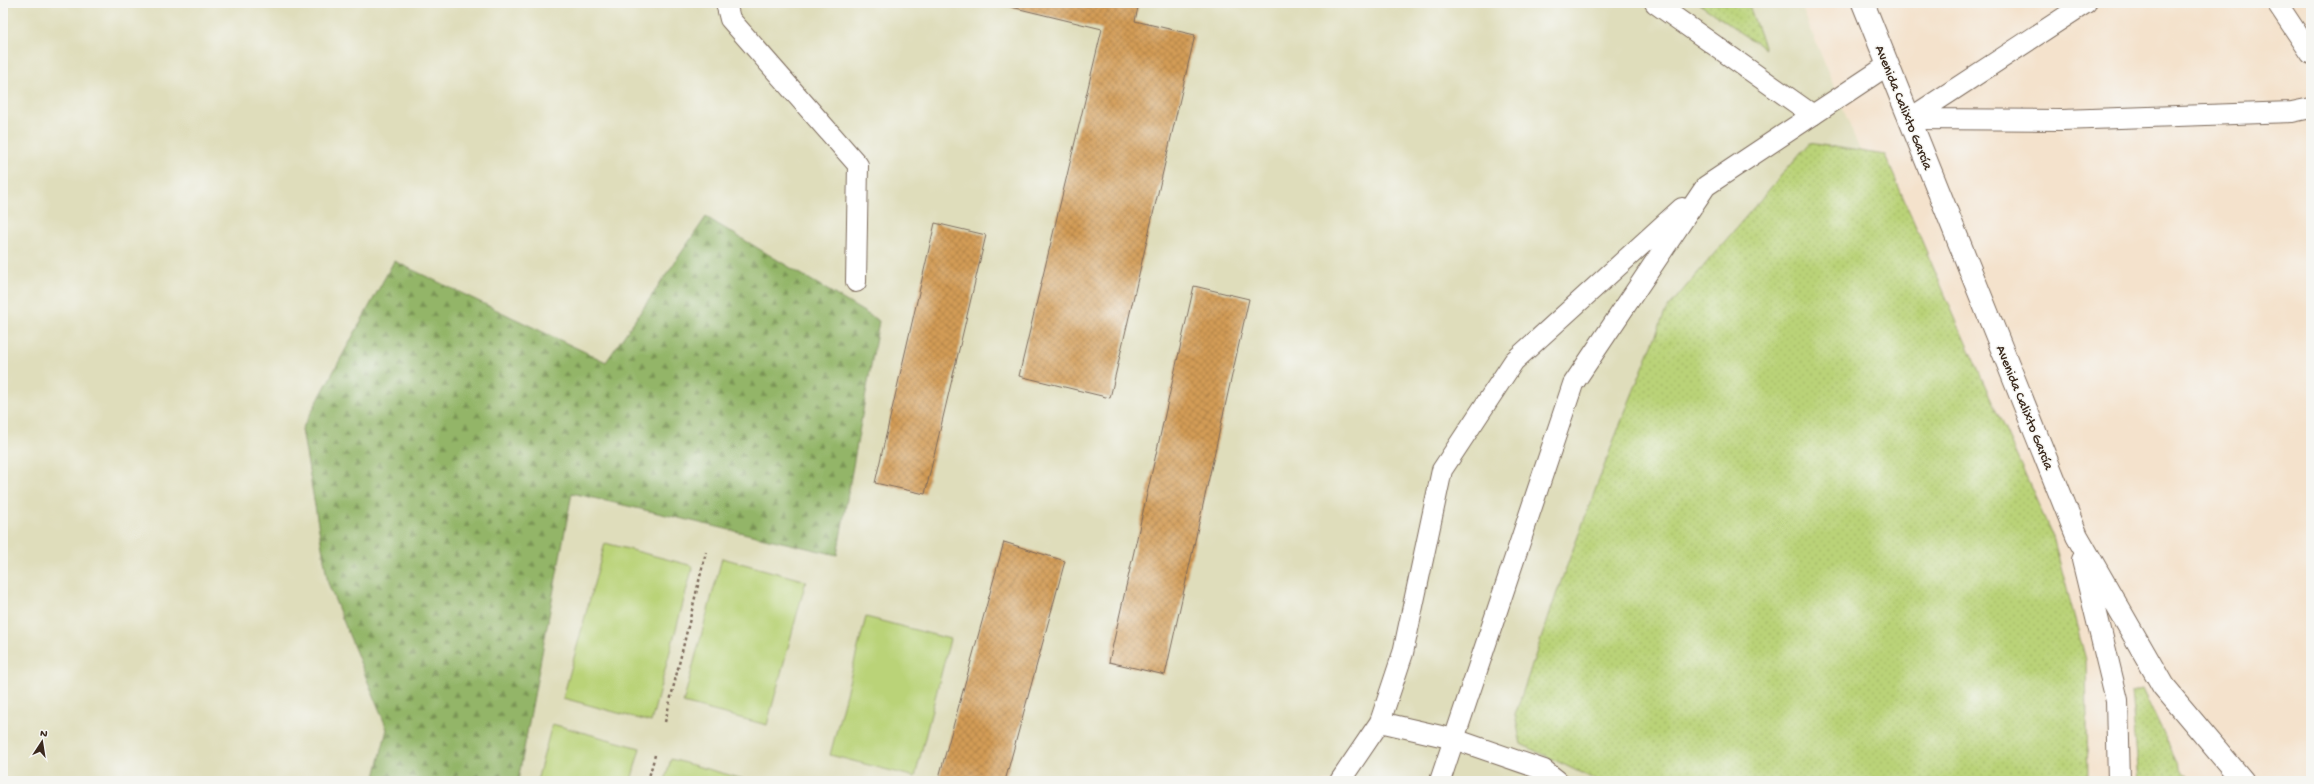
<svg xmlns="http://www.w3.org/2000/svg" width="2314" height="784" font-family="'Gochi Hand',sans-serif">
  <defs>
    <pattern id="grass-dots" width="8" height="8" patternUnits="userSpaceOnUse"><rect width="8" height="8" fill="#bad378"/><path d="M2 2h.1M6 6h.1" fill="none" stroke="#a1b567" stroke-width="1.8" stroke-linecap="round"/></pattern>
    <pattern id="forest-firs" width="22" height="20" patternUnits="userSpaceOnUse"><rect width="22" height="20" fill="#93b568"/><path d="M5 1l3.5 6h-7zM16 11l3.5 6h-7z" fill="#799355"/></pattern>
    <pattern id="building-cross-hatch" width="8" height="8" patternUnits="userSpaceOnUse"><rect width="8" height="8" fill="#d39c57"/><path d="M0 0l8 8M0 8l8-8" fill="none" stroke="#ac7f47"/></pattern>
  </defs>
  <rect width="100%" height="100%" fill="#f6f6f2"/>
  <filter id="ink" filterUnits="userSpaceOnUse"><feTurbulence type="fractalNoise" baseFrequency=".025" numOctaves="2"/><feDisplacementMap in="SourceGraphic" scale="8" xChannelSelector="R" yChannelSelector="G"/><feConvolveMatrix kernelMatrix="1 2 1 2 8 2 1 2 1" color-interpolation-filters="sRGB"/></filter>
  <filter id="wash" filterUnits="userSpaceOnUse"><feTurbulence type="fractalNoise" baseFrequency=".012" numOctaves="4" result="noise"/><feDisplacementMap in="SourceGraphic" scale="16" xChannelSelector="R" yChannelSelector="G"/><feGaussianBlur stdDeviation="0.9" result="paint"/><feColorMatrix in="noise" values="0 0 0 0 0 0 0 0 0 0 0 0 0 0 0 0 0 1.4 0 .05"/><feComposite in="paint" operator="in"/></filter>
  <g filter="url(#wash)">
    <rect width="100%" height="100%" fill="#f4e2cc"/>
    <!-- built -->
    <path fill="#dfddbb" d="M3,3H1800L2034,578L2020,781H3Z"/>
    <!-- grass -->
    <g fill="url(#grass-dots)" stroke="#7a7e4b">
      <path d="M1698,3H1748L1765,49Z"/>
      <path d="M1809,143L1885,155L1961,332L2053,537L2086,660L2088,781H1598L1521,744L1515,715L1556,595L1615,437L1666,310Z"/>
      <path d="M2142,689L2181,770L2193,781H2139L2131,692Z"/>
    </g>
    <!-- forest -->
    <path fill="url(#forest-firs)" stroke="#677043" d="M706,217L879,321L837,555L572,493L518,781H374L387,729L328,583L302,429L394,261L606,362Z"/>
    <!-- park -->
    <g fill="#bad378" stroke="#7a7e4b">
      <path d="M605,543L693,566L651,722L563,698Z"/>
      <path d="M722,558L806,581L767,725L683,703Z"/>
      <path d="M866,617L950,639L915,777L830,755Z"/>
      <path d="M552,724L640,748L631,781H537Z"/>
      <path d="M671,759L751,781H665Z"/>
    </g>
    <g id="blocks">
      <!-- building -->
      <g fill="url(#building-cross-hatch)">
        <path d="M995,3H1139L1135,21L1195,35L1110,398L1019,376L1102,29Z"/>
        <path d="M935,223L986,235L925,494L875,483Z"/>
        <path d="M1194,286L1249,299L1165,675L1109,662Z"/>
        <path d="M1004,542L1065,561L1005,781H938Z"/>
      </g>
    </g>
  </g>
  <g filter="url(#ink)">
    <use href="#blocks" fill-opacity="0" stroke="#7c6a5b" stroke-width="1"/>
    <g fill="none" stroke-linecap="round" stroke-linejoin="round">
      <!-- service casing -->
      <g stroke="#7c6a5b" stroke-width="22">
        <g id="service">
          <path d="M726,3L730,19L858,165L856,282"/>
          <path d="M1655,3L1813,115"/>
          <path d="M2086,3L1909,119L2062,120L2292,112L2311,108"/>
          <path d="M2277,3L2311,54"/>
          <path d="M1380,722L1454,739L1544,770L1558,781"/>
          <path d="M1340,781L1380,722L1403,653L1442,470L1514,361L1682,208"/>
          <path d="M1440,781L1573,384L1706,186L1888,65"/>
        </g>
      </g>
      <!-- tertiary casing -->
      <g stroke="#7c6a5b" stroke-width="24">
        <g id="tertiary">
          <path d="M1863,3L2077,536L2163,686L2243,781"/>
          <path d="M2083,560L2117,700L2119,781"/>
        </g>
      </g>
      <!-- path -->
      <g stroke="#7c6a5b" stroke-width="2.5" stroke-dasharray="3 3" stroke-linecap="butt">
        <path d="M665,722L706,552"/>
        <path d="M648,781L655,755"/>
      </g>
      <!-- service -->
      <use href="#service" stroke="#fff" stroke-width="20"/>
      <!-- tertiary -->
      <use href="#tertiary" stroke="#fff" stroke-width="22"/>
    </g>
  </g>
  <g text-anchor="middle" stroke-width="3" stroke-linejoin="round" paint-order="stroke">
    <!-- street labels -->
    <g font-size="14" fill="#3b2a1e" stroke="#f6f6f2">
      <text transform="translate(1905 107) rotate(68)" y="5">Avenida Calixto García</text>
      <text transform="translate(2026 407) rotate(68)" y="5">Avenida Calixto García</text>
    </g>
  </g>
  <!-- margin -->
  <rect width="2314" height="784" fill="none" stroke="#f6f6f2" stroke-width="16"/>
  <!-- north arrow -->
  <g transform="translate(42 742) rotate(12)" stroke="#f6f6f2" stroke-width="3" paint-order="stroke">
  <path d="M0-3L7 15L0 10L-7 15Z" fill="#3b2a1e"/>
  <text y="-6" font-size="11" font-weight="bold" text-anchor="middle" fill="#3b2a1e">N</text>
  </g>
</svg>
